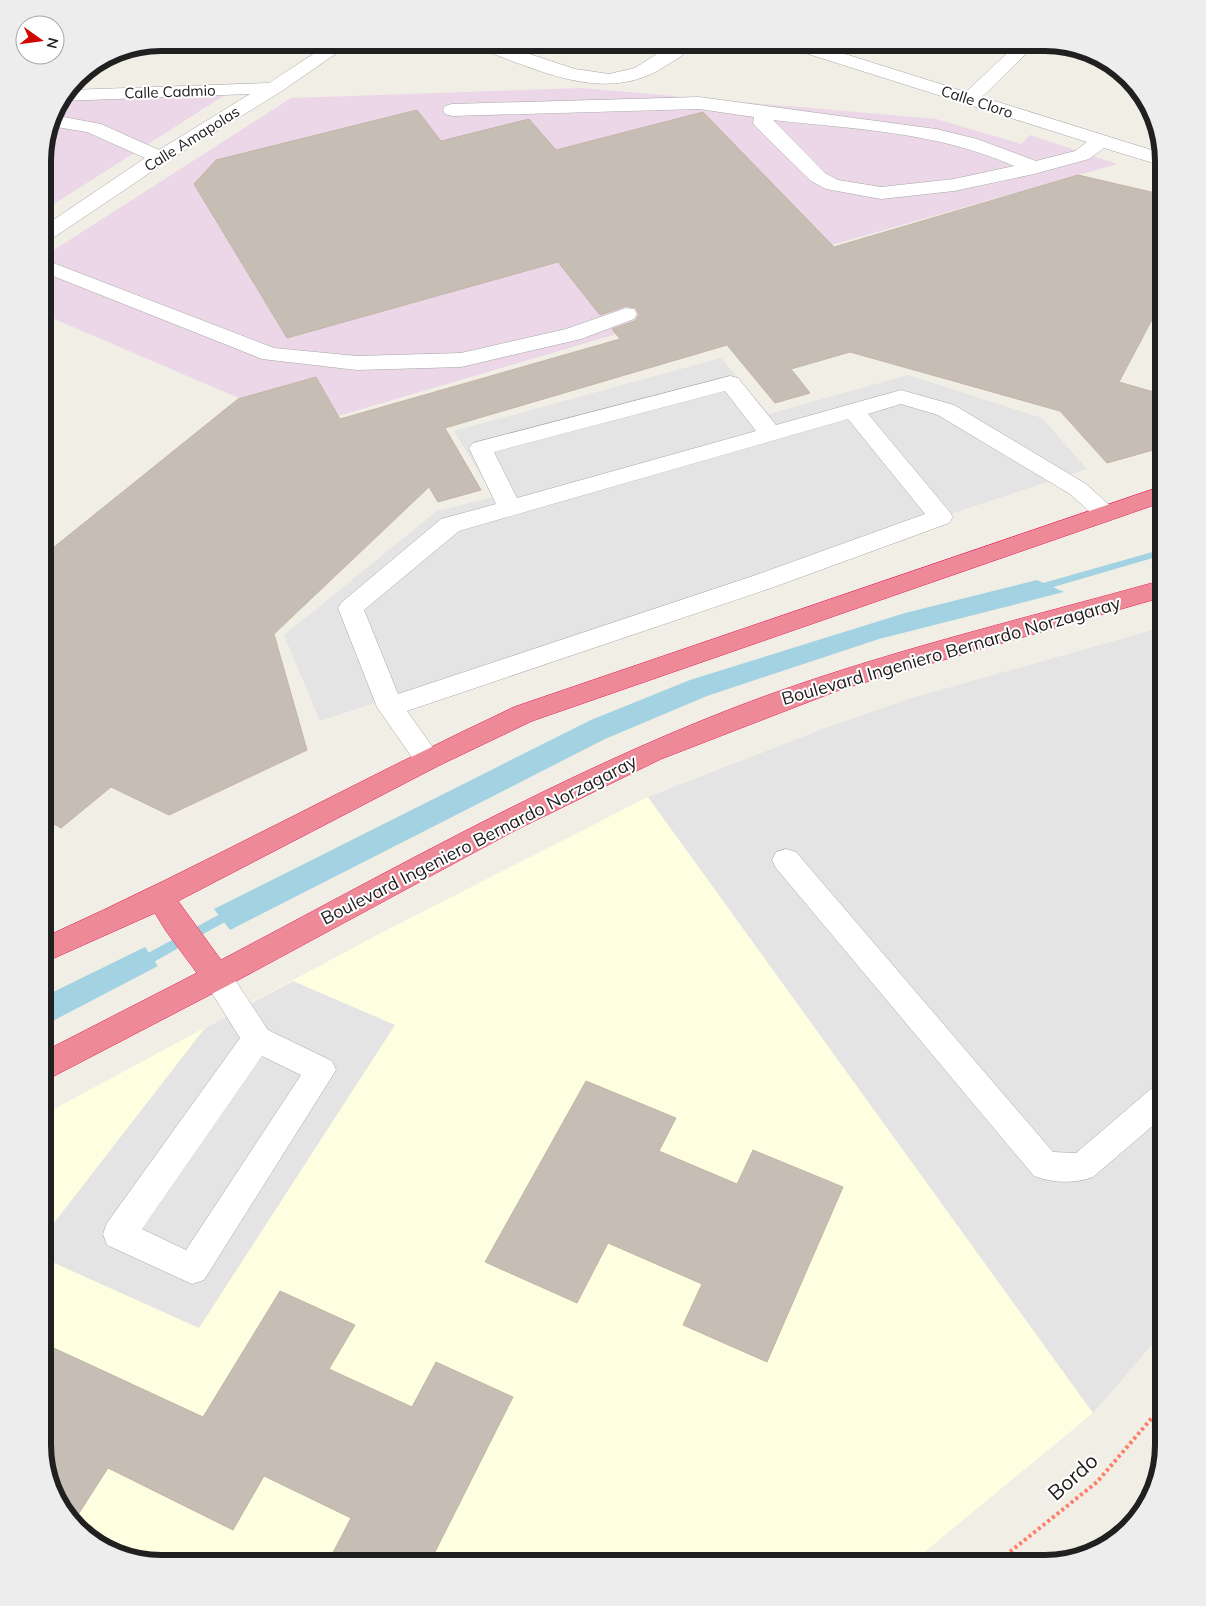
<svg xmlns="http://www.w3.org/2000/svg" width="1206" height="1606" font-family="Mulish,sans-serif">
  <rect width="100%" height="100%" fill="#f1eee6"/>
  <!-- industrial -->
  <g fill="#ebd7e7">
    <path d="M582,88L936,119L1021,144L1030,135L1117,164L786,258L756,293L304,426L43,314V257L291,98Z"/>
    <path d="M225,95L43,211V154L55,109L61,100Z"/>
  </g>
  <!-- education -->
  <path fill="#feffe1" d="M648,797L1093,1413L911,1563H161L102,1548L62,1510L43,1444V1115L377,935Z"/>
  <!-- parking -->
  <g fill="#e4e4e4">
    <path d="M721,358L769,414L908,375L1042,418L1087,469L320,721L284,635L437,511L494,497L454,431Z"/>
    <path d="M1163,627V1332L1093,1413L648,797L828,727L909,699Z"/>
    <path d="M293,981L395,1025L199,1328L43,1258V1237L205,1028Z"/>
  </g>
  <!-- water -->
  <g fill="#a3d2e2">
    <path d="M1037,580L1064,592L879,639L707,696L605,739L230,930L214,909L591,720L690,680L905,613Z"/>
    <path d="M145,947L158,966L43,1026V997Z"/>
  </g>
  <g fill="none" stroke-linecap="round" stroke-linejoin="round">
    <!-- stream -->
    <g fill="#a3d2e2" fill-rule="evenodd">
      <path d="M1163,549V555L1033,593L1028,589L1029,587Z"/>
      <path d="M235,906L239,908L241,911L239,914L143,968L139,969L135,968L133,964L135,960Z"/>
    </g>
  </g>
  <!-- building -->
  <g fill="#c6bdb5" stroke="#c4b5a7">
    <path d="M417,110L441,141L529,119L556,150L703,112L834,247L1078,175L1164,195V297L1119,382L1164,395V447L1107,463L1060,411L850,352L791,369L810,393L775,403L727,345L445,428L481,490L438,502L429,487L274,634L307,750L169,815L111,787L61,828L43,818V556L238,399L316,377L340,419L620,339L612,329L635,321L639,315L636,308L626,306L600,315L558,262L287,338L194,184L216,160Z"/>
    <path d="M586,1081L676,1118L659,1151L737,1184L753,1150L843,1187L767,1362L683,1325L702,1284L608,1243L577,1303L485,1262Z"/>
    <path d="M280,1291L355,1325L329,1369L412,1407L436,1362L513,1397L429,1564H327L351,1518L264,1476L233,1530L108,1468L74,1521L62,1510L42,1444L43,1343L203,1417Z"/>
  </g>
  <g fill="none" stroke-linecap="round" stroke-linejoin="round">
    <!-- minor casing -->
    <g stroke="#a7a7a7" stroke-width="1">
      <g id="minor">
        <path d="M330,43H351L282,91L166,162L50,240L43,242V227L145,158L87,132L50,126L53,115L101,124L159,150L250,94L61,101L69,90L269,83Z"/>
        <path d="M471,43H496L575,69L609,74L635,68L674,43H694C688,52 677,59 667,65C605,107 536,68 474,47Z"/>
        <path d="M783,43H810L966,92L1018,43H1037L982,97L1161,153L1163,166L1104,148L1089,159L1034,174L954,191L881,199L826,189L811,181L756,127L753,123L754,117L699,109L452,116L445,114L443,110L445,106L452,104L699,97L936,129L977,139L1036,161L1075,151L1087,142L786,47ZM773,120C854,129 938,132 1014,166L954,179L881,187L838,180L825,173Z"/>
        <path d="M43,259L274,348L357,356L461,353L566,329L626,308L634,309L637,314L634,319L581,339L461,367L357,370L262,359L43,272Z"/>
        <path d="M730,376L738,378L776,425L901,390L954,405L1086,484L1118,513L1114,519L1106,521L1098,519L1070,494L938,415L901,404L868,414L949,511L953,517L949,523L774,587L407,711L441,759L438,766L428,769L418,766L377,707L338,608L342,602L441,519L496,504L469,448L473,443ZM725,391L756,431L517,498L494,452ZM848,419L925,514L756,575L398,694L364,610L459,531Z"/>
        <path d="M786,849L796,852L1053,1152L1076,1153L1152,1088L1163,1084V1117L1093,1177C1075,1184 1052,1183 1034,1176L776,868L772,860L776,852Z"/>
        <path d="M217,965L227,968L268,1030L332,1061L336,1070L204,1280L192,1284L107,1245L103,1234L107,1223L240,1038L202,977L207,968ZM262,1056L301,1075L186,1250L142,1229Z"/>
      </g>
    </g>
    <!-- highway casing -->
    <g stroke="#e81a5a" stroke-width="1">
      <path id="highway" d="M1163,486V502L532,721L438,766L178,901L221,960C390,871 557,776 736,707C874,654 1020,620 1163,580V597L842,689L661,759L514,831L227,986L54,1076L43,1080V1052L197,973L166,931L155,913L43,963V938C202,866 355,782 514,707Z"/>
    </g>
    <!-- path -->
    <path stroke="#ff7d69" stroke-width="4" stroke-dasharray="3 3" stroke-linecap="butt" d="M996,1563L1097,1482L1163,1405"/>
    <!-- minor -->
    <use href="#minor" fill="#fff" fill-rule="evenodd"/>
    <!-- highway -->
    <use href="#highway" fill="#ee8998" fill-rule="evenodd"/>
  </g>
  <g text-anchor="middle" stroke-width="4" stroke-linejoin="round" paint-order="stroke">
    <!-- far-street labels -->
    <g font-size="15" fill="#202020" stroke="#fff">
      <text transform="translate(170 92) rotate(-2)" y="5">Calle Cadmio</text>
      <text transform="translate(977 102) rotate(18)" y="5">Calle Cloro</text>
      <text transform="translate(192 139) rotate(-32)" y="5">Calle Amapolas</text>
    </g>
    <!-- street labels -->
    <g font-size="18" fill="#202020" stroke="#fff">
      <text transform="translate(951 651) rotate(-16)" y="6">Boulevard Ingeniero Bernardo Norzagaray</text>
      <text transform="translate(479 840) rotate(-27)" y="6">Boulevard Ingeniero Bernardo Norzagaray</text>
    </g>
    <!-- near-street labels -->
    <g font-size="21" fill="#202020" stroke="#fff">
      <text transform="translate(1073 1477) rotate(-42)" y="7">Bordo</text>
    </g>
  </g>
  <!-- crop -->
  <path d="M0 0H1206V1606H0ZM161 51H1045A110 110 0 0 1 1155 161V1445A110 110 0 0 1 1045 1555H161A110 110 0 0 1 51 1445V161A110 110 0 0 1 161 51Z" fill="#ededed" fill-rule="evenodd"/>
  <path fill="none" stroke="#202020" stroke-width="6" d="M161 51H1045A110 110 0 0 1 1155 161V1445A110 110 0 0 1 1045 1555H161A110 110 0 0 1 51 1445V161A110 110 0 0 1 161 51Z"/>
  <!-- north arrow -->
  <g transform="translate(40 40) rotate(104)"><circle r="24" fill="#ffffff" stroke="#a6a6a6"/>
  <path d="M0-4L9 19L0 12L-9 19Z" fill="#d00700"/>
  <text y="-8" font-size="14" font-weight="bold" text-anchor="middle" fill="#202020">N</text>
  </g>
</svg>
